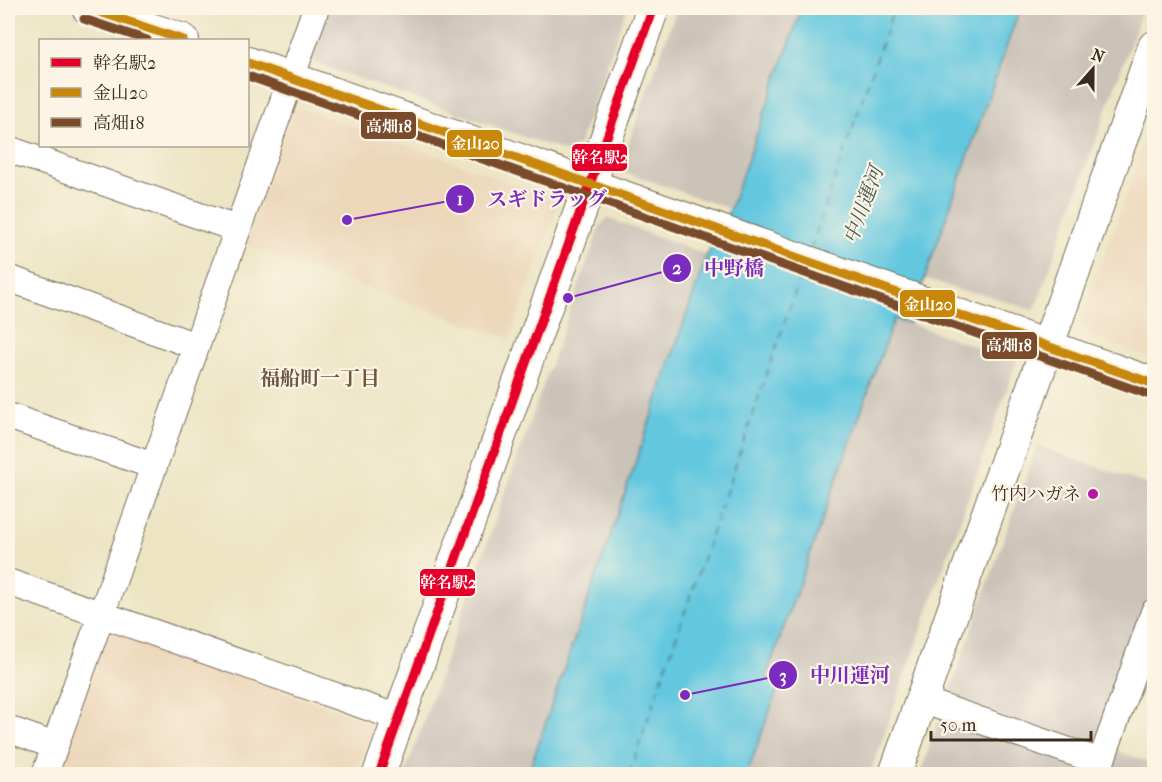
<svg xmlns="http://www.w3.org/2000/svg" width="1162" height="782" font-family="'IM FELL French Canon','Noto Serif JP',serif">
  <rect width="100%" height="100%" fill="#fcf5e5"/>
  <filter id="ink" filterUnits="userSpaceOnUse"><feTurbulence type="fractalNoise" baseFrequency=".0167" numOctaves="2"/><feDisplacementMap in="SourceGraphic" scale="12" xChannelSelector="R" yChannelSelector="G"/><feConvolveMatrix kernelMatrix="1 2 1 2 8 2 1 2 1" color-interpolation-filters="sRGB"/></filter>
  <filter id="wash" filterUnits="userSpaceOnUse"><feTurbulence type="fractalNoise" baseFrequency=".008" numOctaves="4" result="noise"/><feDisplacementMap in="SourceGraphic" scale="24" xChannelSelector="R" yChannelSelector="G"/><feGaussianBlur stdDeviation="1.35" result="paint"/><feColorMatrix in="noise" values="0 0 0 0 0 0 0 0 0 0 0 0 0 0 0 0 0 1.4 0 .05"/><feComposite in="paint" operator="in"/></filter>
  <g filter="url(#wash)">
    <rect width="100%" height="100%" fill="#ece4c3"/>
    <!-- built -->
    <g fill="#ecd7ba">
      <path d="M301,108L549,196L556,210L510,339L245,245L293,110Z"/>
      <path d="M1154,115V359L1088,335L1081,321Z"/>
      <path d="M114,631L366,721L372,730L356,774H58L106,639Z"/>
    </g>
    <!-- industrial -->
    <g fill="#cbc2b8">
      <path d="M329,8H627L579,144L567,152L315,63L312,56Z"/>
      <path d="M677,8H802L730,209L619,170Z"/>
      <path d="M1020,8H1143L1035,309L1032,310L984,294L961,291L925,278Z"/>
      <path d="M607,218L707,255L528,774H405L600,226Z"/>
      <path d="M894,318L1017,361L870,774H747L779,685L766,678Z"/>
      <path d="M1037,446L1154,487V585L1095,752L947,699Z"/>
      <path d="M1154,638V697L1136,691Z"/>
      <path d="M948,718L1106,774L1114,750L1154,764V774H920L938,723Z"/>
    </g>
    <!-- water -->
    <path fill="#62c7df" stroke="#4e787e" stroke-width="1.5" d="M802,8H1020L909,323L894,319L766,677L779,685L747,774H528L707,255L730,209Z"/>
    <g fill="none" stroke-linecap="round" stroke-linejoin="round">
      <!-- ferry -->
      <g stroke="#475958" stroke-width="1.5" stroke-dasharray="8 6" stroke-linecap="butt">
        <path d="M811,248L894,8"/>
        <path d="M629,774L801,275"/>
      </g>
    </g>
  </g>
  <g filter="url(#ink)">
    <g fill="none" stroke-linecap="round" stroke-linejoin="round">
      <!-- minor casing -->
      <g stroke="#796b58" stroke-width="28">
        <g id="minor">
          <path d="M8,149L237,229"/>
          <path d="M8,278L196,346"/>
          <path d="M8,416L154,466"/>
          <path d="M8,582L399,718"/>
          <path d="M921,700L1101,762L1154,612"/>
          <path d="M8,729L55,746"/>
          <path d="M45,774L316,8"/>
        </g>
      </g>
      <!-- tertiary casing -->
      <g stroke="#796b58" stroke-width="34">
        <g id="tertiary">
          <path d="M88,8L183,40"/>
          <path d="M248,63L590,185L1154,384"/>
          <path d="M379,774L653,8"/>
          <path d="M895,774L1154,47"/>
        </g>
      </g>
      <!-- minor -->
      <use href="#minor" stroke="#fff" stroke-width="26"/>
      <!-- tertiary -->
      <use href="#tertiary" stroke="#fff" stroke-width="32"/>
      <!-- bus-1 casing -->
      <g stroke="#fcf5e5" stroke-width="14">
        <path id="bus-1" d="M379,774L653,8"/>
      </g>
      <!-- bus-2 casing -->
      <g stroke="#fcf5e5" stroke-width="14">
        <g id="bus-2">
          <path d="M88,8L183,40"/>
          <path d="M248,63L1154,384"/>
        </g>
      </g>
      <!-- bus-3 casing -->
      <g stroke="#fcf5e5" stroke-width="14">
        <g id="bus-3">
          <path d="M84,19L147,40"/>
          <path d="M248,76L1150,395"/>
        </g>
      </g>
      <!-- bus-1 -->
      <use href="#bus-1" stroke="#e4002b" stroke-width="9"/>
      <!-- bus-2 -->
      <use href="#bus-2" stroke="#c88708" stroke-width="9"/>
      <!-- bus-3 -->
      <use href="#bus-3" stroke="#7a4b2a" stroke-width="9"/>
    </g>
  </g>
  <!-- markers -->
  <circle fill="#b5179e" stroke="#fcf5e5" stroke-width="2" cx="1093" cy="494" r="6"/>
  <g text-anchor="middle" stroke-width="4.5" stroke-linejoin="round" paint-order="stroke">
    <!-- poi labels -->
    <g font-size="18" fill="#3b2a1e" stroke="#fcf5e5" text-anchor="end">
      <text x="1081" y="500">竹内ハガネ</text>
    </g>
    <!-- water labels -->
    <g font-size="20" font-style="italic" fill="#475958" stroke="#fcf5e5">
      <text transform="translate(863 205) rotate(-70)" y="7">中川運河</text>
    </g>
    <!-- neighbourhood labels -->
    <g font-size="20" font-weight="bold" fill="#6e5844" stroke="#fcf5e5">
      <text x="320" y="385">福船町一丁目</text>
    </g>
  </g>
  <!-- callouts -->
  <path fill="none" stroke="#7b2cbf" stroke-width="2" d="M347 220L460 199M568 298L677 268M685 695L783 675"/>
  <g fill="#7b2cbf" stroke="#fcf5e5" stroke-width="2">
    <circle cx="347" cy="220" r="6"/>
    <circle cx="568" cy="298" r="6"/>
    <circle cx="685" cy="695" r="6"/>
    <circle cx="460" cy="199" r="15"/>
    <circle cx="677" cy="268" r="15"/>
    <circle cx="783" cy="675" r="15"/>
  </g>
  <g font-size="18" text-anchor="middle" font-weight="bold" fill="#fff">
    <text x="460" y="205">1</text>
    <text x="677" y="274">2</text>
    <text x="783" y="682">3</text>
  </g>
  <g font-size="20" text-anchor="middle" font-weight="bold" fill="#7b2cbf" stroke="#fcf5e5" stroke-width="4.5" stroke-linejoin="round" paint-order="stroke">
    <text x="547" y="206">スギドラッグ</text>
    <text x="734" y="275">中野橋</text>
    <text x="850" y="682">中川運河</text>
  </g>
  <g stroke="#fcf5e5" stroke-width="2">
    <rect x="360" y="111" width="57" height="29" rx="6" fill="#7a4b2a"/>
    <rect x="446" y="129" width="57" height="29" rx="6" fill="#c88708"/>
    <rect x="571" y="143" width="57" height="29" rx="6" fill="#e4002b"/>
    <rect x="899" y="289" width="57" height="29" rx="6" fill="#c88708"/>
    <rect x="981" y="331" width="57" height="29" rx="6" fill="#7a4b2a"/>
    <rect x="419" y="568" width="57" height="29" rx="6" fill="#e4002b"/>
  </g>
  <g font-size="16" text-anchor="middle" font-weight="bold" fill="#fff">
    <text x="389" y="132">高畑18</text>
    <text x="475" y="149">金山20</text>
    <text x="600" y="163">幹名駅2</text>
    <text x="928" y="310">金山20</text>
    <text x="1009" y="351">高畑18</text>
    <text x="448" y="588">幹名駅2</text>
  </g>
  <!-- margin -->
  <rect width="1162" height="782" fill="none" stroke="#fcf5e5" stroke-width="30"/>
  <!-- legend -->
  <rect x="39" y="39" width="210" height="108" fill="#fcf5e5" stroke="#afa495" stroke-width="1.5"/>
  <rect x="51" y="58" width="30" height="9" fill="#e4002b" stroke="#afa495" stroke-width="1.5"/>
  <text x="93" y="69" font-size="18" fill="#3b2a1e">幹名駅2</text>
  <rect x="51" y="88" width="30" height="9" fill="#c88708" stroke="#afa495" stroke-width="1.5"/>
  <text x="93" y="99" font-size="18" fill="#3b2a1e">金山20</text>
  <rect x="51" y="118" width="30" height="9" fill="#7a4b2a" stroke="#afa495" stroke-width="1.5"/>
  <text x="93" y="129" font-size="18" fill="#3b2a1e">高畑18</text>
  <!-- north arrow -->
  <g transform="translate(1093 69) rotate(21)" stroke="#fcf5e5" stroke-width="4.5" paint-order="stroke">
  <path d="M0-4.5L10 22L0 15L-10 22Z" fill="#3b2a1e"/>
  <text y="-9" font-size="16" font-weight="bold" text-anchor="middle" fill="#3b2a1e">N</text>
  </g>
  <!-- scale -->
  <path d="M931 731v9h160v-9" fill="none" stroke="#3b2a1e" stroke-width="3"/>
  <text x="940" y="731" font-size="18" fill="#3b2a1e" stroke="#fcf5e5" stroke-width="4.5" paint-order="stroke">50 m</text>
</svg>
